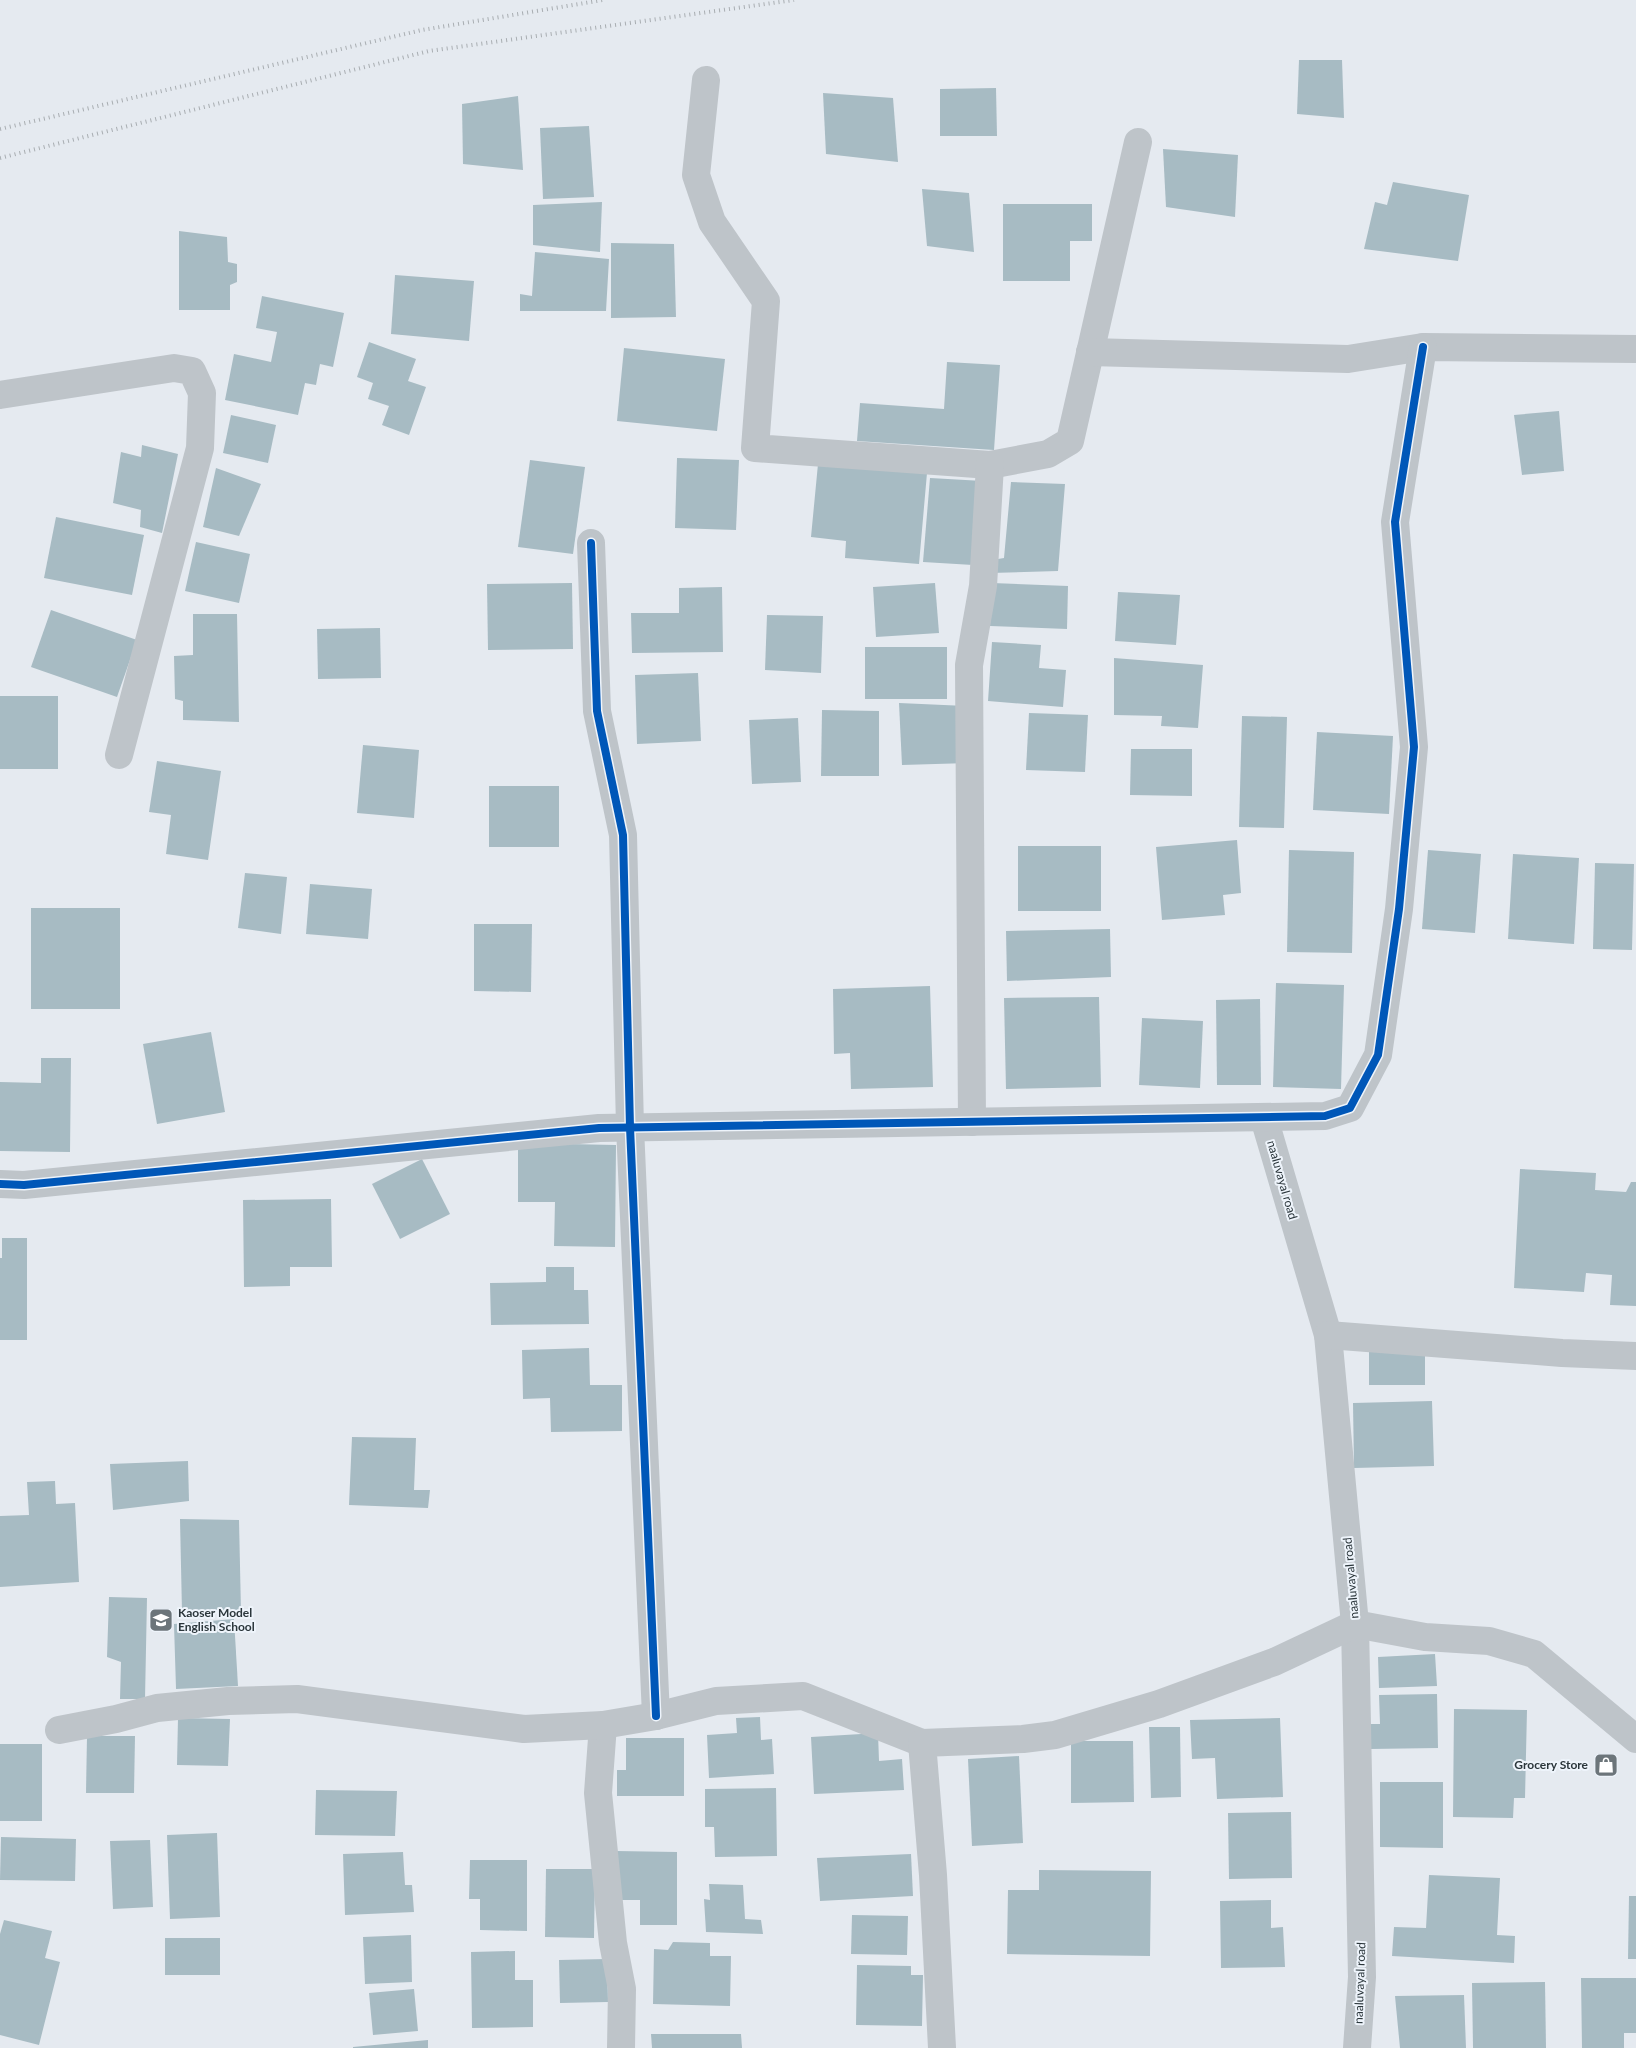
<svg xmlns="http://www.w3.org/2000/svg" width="1636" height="2048" font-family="Lato,sans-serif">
  <rect width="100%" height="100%" fill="#e5eaf0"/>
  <!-- building -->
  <g fill="#a7bbc3">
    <path d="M1299,60H1342L1344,118L1297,114Z"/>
    <path d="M996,88L997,136H940V89Z"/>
    <path d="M823,93L893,98L898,162L826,154Z"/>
    <path d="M518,96L523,170L463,164L462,104Z"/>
    <path d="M589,126L594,197L543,199L540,128Z"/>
    <path d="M1163,149L1238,155L1235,217L1166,207Z"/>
    <path d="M1393,182L1469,195L1458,261L1364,249L1375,202L1387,205Z"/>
    <path d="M922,189L969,193L974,252L927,246Z"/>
    <path d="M602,202L600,252L533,245V205Z"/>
    <path d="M1003,204H1092V241H1070V281H1003Z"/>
    <path d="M179,231L227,237L228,262L237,264V282L230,285V310H179Z"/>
    <path d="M611,243L674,244L676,317L611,318Z"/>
    <path d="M535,252L609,259L606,311H520V294L532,296Z"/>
    <path d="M395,275L474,281L469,341L391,334Z"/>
    <path d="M262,296L344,313L333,367L320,364L316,385L305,383L298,415L225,400L234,354L271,362L277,332L256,328Z"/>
    <path d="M369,342L416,359L408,381L426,387L409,435L382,425L389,406L368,399L373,383L357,377Z"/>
    <path d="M624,348L725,359L717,431L617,421Z"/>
    <path d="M947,362L1000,365L994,450L857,441L860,403L944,409Z"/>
    <path d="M1559,411L1564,471L1522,475L1514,415Z"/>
    <path d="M231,415L276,425L268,463L223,453Z"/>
    <path d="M142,445L178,454L162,533L140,527L141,510L113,503L121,452L141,457Z"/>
    <path d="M677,458L739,460L736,530L675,528Z"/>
    <path d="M530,460L585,467L573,554L518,547Z"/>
    <path d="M818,464L927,473L919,564L845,558L846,541L811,537Z"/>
    <path d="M216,468L261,484L239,536L203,527Z"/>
    <path d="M930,478L983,481L973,565L923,562Z"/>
    <path d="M1011,482L1065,484L1058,571L990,573L992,560L1004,558Z"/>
    <path d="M56,517L144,535L132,595L44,578Z"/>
    <path d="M196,542L250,554L239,603L185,591Z"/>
    <path d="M572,583L573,649L488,650L487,584Z"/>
    <path d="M935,583L939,633L876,637L873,587Z"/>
    <path d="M992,583L1068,586L1067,629L990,626Z"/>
    <path d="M722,587L723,652L632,653L631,613H679V588Z"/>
    <path d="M1118,592L1180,595L1176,645L1115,641Z"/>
    <path d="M51,610L137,640L117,697L31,667Z"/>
    <path d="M193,614H237L239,722L183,720V701L175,699L174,656L193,655Z"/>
    <path d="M767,615L823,616L821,673L765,670Z"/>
    <path d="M380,628L381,678L318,679L317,629Z"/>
    <path d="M992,642L1041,645L1039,668L1066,670L1063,707L988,701Z"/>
    <rect x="865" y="647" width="82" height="52"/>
    <path d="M1114,658L1203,665L1198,728L1161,726L1162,716L1114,715Z"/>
    <path d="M698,673L701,741L637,744L635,675Z"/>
    <rect x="0" y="696" width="58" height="73"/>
    <path d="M899,703L966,706L969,763L902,765Z"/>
    <path d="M822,710L879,711V776H821Z"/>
    <path d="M1029,713L1088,715L1085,772L1026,770Z"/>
    <path d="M1242,716L1287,717L1284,828L1239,827Z"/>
    <path d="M798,718L801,782L752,784L749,720Z"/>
    <path d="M1317,732L1393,736L1389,814L1313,810Z"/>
    <path d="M363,745L419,750L414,818L357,813Z"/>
    <path d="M1131,749H1192V796L1130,795Z"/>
    <path d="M157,761L221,771L208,860L166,854L171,815L149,812Z"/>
    <rect x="489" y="786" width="70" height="61"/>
    <path d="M1237,840L1241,893L1223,895L1225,915L1162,920L1156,847Z"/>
    <rect x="1018" y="846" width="83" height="65"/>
    <path d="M1289,850L1354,852L1352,953L1287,952Z"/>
    <path d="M1428,850L1481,854L1475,933L1422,929Z"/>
    <path d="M1513,854L1579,858L1574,944L1508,939Z"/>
    <path d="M1595,863L1634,864L1632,950L1593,949Z"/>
    <path d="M245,873L287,877L281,934L238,928Z"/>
    <path d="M310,884L372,889L368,939L306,934Z"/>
    <rect x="31" y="908" width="89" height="101"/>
    <path d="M474,924H532L531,992L474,991Z"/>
    <path d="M1110,929L1111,977L1007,981L1006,931Z"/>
    <path d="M1276,983L1344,985L1341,1089L1273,1087Z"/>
    <path d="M930,986L933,1087L851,1089L850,1053L834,1054L833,989Z"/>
    <path d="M1099,997L1101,1087L1006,1089L1004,998Z"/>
    <path d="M1260,999L1261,1085H1217L1216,1000Z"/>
    <path d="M1142,1018L1203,1021L1200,1088L1139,1085Z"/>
    <path d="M211,1032L225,1112L157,1124L143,1044Z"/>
    <path d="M41,1058H71L70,1152L0,1151V1082L41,1083Z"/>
    <path d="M518,1143L616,1145L615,1247L554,1246L555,1202H518Z"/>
    <path d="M422,1159L450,1214L400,1239L372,1184Z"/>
    <path d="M1520,1169L1596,1173L1595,1190L1626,1192L1631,1182H1636V1306L1610,1305L1612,1275L1586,1273L1584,1292L1514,1288Z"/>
    <path d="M331,1199L332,1267H290V1286L244,1287L243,1200Z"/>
    <path d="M2,1238H27V1340H0V1258H2Z"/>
    <path d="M546,1267H574V1290H588L589,1324L491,1325L490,1283L546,1282Z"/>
    <path d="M589,1348L590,1385H622V1431L551,1432L550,1398L523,1399L522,1350Z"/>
    <rect x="1369" y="1348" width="56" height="37"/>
    <path d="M1432,1401L1434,1466L1354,1468L1353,1403Z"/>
    <path d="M352,1437L416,1438L414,1490H430L428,1508L349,1505Z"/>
    <path d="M188,1461L189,1501L113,1510L110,1464Z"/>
    <path d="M55,1481L56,1504L75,1503L79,1582L0,1587V1516L29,1515L27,1482Z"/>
    <path d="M180,1519L239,1520L241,1612H182Z"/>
    <path d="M109,1597L147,1598L145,1699H120L121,1662L107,1657Z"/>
    <path d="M234,1619L238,1686L176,1689L174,1624Z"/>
    <path d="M1435,1654L1437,1686L1379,1688L1378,1657Z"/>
    <path d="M1437,1694L1438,1748L1370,1749V1724H1380L1379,1695Z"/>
    <path d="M1454,1709L1527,1710L1525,1798H1514L1513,1818L1453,1817Z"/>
    <path d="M760,1717L761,1740L772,1739L774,1774L709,1778L707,1735L737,1733L736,1718Z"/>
    <path d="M178,1718L230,1719L228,1766L177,1765Z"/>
    <path d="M1280,1718L1283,1797L1217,1799L1215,1758L1192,1759L1190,1720Z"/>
    <path d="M1149,1727H1180L1181,1797L1151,1798Z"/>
    <path d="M878,1733L879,1761L902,1759L904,1790L814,1794L811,1737Z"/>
    <path d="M87,1736H135L134,1793H86Z"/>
    <path d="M626,1738H684V1796H617V1770H626Z"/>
    <path d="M1071,1741H1133L1134,1802L1071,1803Z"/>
    <rect x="0" y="1744" width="42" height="77"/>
    <path d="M1019,1756L1023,1843L972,1846L968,1759Z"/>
    <path d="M1380,1782H1443V1848L1380,1847Z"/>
    <path d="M776,1788L777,1856L715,1857L714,1827H705V1789Z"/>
    <path d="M316,1790L397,1791L395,1836L315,1835Z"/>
    <path d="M1291,1812L1292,1878L1229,1879L1228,1813Z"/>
    <path d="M217,1833L220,1917L170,1919L167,1835Z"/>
    <path d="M1,1837L76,1839L75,1881L0,1880Z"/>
    <path d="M150,1840L153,1907L113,1909L110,1841Z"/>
    <path d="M616,1851L677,1852V1925H640V1900H616Z"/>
    <path d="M403,1852L405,1885H412L414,1912L345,1915L343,1854Z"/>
    <path d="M911,1854L913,1896L820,1901L817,1858Z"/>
    <path d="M470,1860H527V1931L480,1930V1899H469Z"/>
    <path d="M546,1869H595L594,1938L545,1937Z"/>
    <path d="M1039,1870L1151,1871L1150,1956L1007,1954L1008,1890H1039Z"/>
    <path d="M1429,1875L1500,1878L1497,1935L1515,1936L1514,1963L1392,1956L1394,1927L1426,1928Z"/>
    <path d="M709,1884L743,1885L745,1919L761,1920L763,1934L706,1932L704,1899L710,1900Z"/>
    <path d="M1629,1896H1636V1959H1628Z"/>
    <path d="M1271,1900V1928L1283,1927L1285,1967L1221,1968L1220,1901Z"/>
    <path d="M852,1915L908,1916L907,1955L851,1954Z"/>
    <path d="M4,1920L52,1931L45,1958L60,1962L39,2045L0,2035V1934Z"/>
    <path d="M411,1935L412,1982L365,1984L363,1937Z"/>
    <rect x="165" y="1938" width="55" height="37"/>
    <path d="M673,1942L710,1943V1956H731L730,2006L653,2004L654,1949L668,1950Z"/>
    <path d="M515,1951V1980H533V2027L472,2028L471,1952Z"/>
    <path d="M607,1959L608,2002L560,2003L559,1960Z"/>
    <path d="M857,1965L911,1966V1975H923L922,2026L856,2025Z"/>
    <path d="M1581,1978H1636V2033H1624V2048H1582Z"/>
    <path d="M1545,1982L1546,2048H1473L1472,1983Z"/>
    <path d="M414,1989L418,2031L373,2035L369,1993Z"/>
    <path d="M1464,1995L1466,2048H1400L1395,1996Z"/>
    <path d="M651,2034H741L742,2048H652Z"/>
    <path d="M428,2040V2048H353V2047Z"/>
  </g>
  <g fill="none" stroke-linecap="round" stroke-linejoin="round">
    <!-- street -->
    <g stroke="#bec4c9" stroke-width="28">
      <path d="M706,80L696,175L712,222L766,301L755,448L990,465L1048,454L1070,441L1138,142"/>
      <path d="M1090,352L1348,359L1423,347L1636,349"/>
      <path d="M0,395L174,368L192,371L202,393L200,448L119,755"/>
      <path d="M591,543L597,711L623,835L630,1127L656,1716"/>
      <path d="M1264,1118L1328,1335L1355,1624L1362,1977L1357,2048"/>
      <path d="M972,1122L969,665L983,586L990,465"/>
      <path d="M0,1184L24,1185L599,1128L1325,1116L1350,1108L1378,1055L1399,909L1414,747L1395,522L1423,347"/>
      <path d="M1328,1335L1562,1353L1636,1356"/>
      <path d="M603,1725L598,1793L613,1943L622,1989L621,2048"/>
      <path d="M59,1730L116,1719L157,1708L228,1701L297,1699L524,1729L603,1725L656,1716L716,1701L803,1696L922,1743"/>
      <path d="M942,2048L933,1875L922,1743L1023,1739L1055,1735L1159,1704L1274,1662L1355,1624L1425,1637L1489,1641L1534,1654L1636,1739"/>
    </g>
    <!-- rail -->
    <g stroke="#a8adb1" stroke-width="4" stroke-dasharray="1 4" stroke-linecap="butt">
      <path d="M0,129L422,30L603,0"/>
      <path d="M0,158L429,51L794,0"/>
    </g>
    <!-- cycleway casing -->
    <g stroke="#eef4fb" stroke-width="11">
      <g id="cycleway">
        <path d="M591,543L597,711L623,835L630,1127L656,1716"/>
        <path d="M0,1184L24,1185L599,1128L1325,1116L1350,1108L1378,1055L1399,909L1414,747L1395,522L1423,347"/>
      </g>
    </g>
    <!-- cycleway -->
    <use href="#cycleway" stroke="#0057b8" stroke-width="8"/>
  </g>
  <!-- icons -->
  <defs>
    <g id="school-square" transform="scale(1.25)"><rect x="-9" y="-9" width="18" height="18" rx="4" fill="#6c757a" stroke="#eef4fb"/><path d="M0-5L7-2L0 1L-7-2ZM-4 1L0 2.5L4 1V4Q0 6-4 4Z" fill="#fff"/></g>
    <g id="shop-square" transform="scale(1.25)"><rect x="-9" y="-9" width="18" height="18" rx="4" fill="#6c757a" stroke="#eef4fb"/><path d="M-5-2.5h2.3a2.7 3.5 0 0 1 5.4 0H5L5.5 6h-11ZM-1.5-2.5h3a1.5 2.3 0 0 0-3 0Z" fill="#fff"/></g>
  </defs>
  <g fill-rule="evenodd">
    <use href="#school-square" x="161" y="1620"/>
    <use href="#shop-square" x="1606" y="1765"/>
  </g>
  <g text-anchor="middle" stroke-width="4" stroke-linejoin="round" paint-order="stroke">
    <!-- street labels -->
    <g font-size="12" fill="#2b363b" stroke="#eef4fb">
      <text transform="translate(1282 1180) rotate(74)" y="4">naaluvayal road</text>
      <text transform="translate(1351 1578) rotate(-95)" y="4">naaluvayal road</text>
      <text transform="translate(1360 1983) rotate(-88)" y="4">naaluvayal road</text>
    </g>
    <!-- poi labels -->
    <g font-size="12" font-weight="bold" fill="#2b363b" stroke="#eef4fb" text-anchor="start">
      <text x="178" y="1617">Kaoser Model<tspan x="178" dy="14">English School</tspan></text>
      <text x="1588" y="1769" text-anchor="end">Grocery Store</text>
    </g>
  </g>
</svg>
